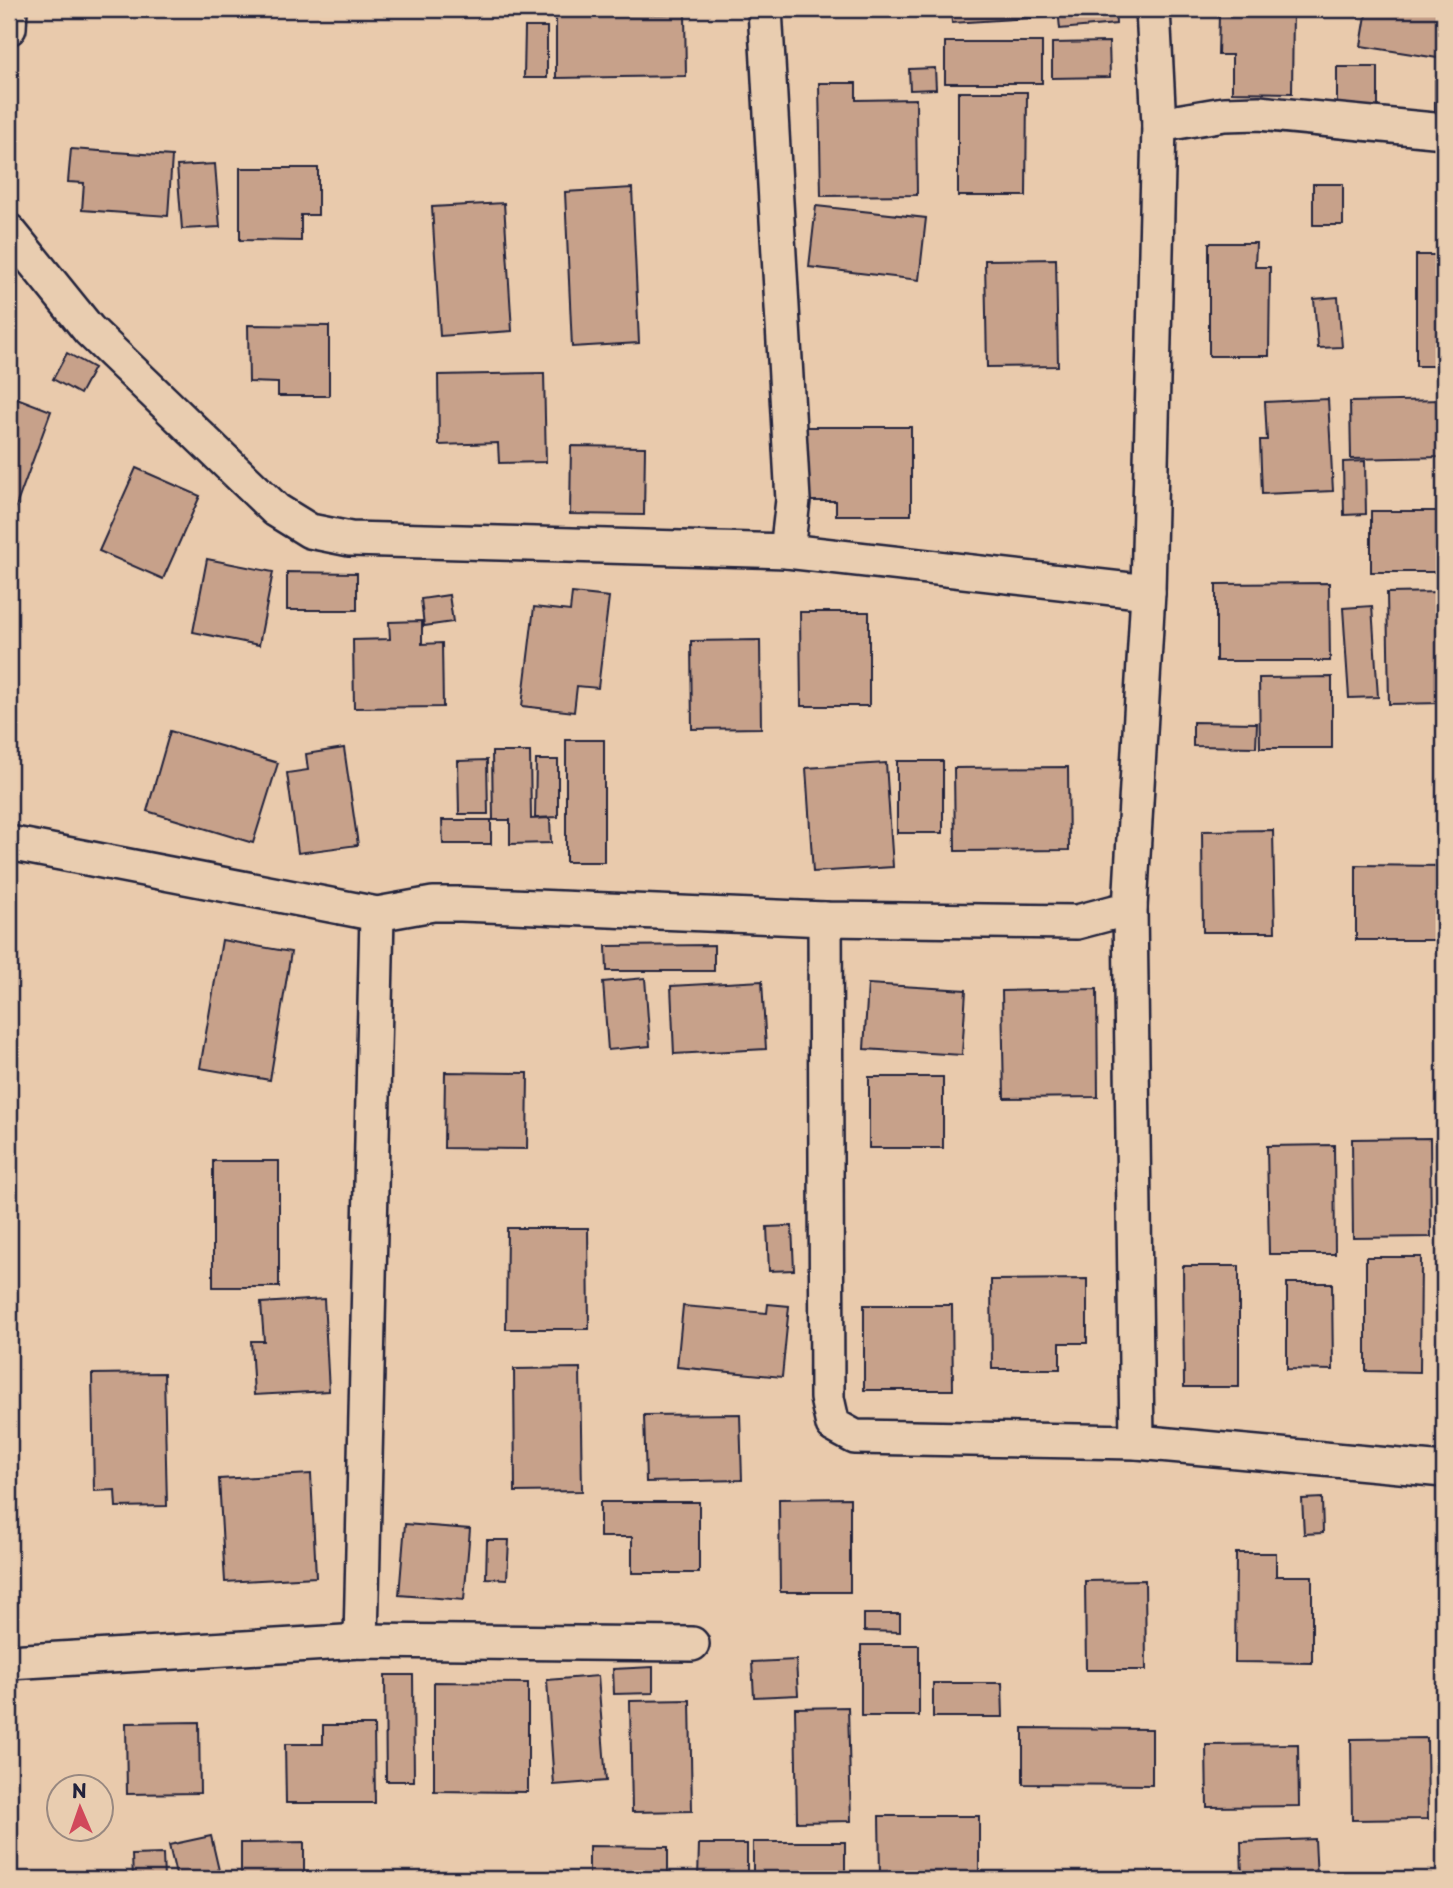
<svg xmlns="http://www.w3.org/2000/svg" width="1453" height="1888" font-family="'Playpen Sans',sans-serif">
  <rect width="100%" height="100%" fill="#e9caac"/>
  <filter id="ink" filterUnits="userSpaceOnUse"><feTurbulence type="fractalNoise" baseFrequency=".0143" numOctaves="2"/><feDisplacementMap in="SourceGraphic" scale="14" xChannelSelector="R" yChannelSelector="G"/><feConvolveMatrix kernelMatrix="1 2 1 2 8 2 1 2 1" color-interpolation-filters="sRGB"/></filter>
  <g filter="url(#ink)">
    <!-- building -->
    <g fill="#c7a18a" stroke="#22223b" stroke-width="2">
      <path d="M951,9H1045L1046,17L952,23Z"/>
      <path d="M1058,9H1115L1116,24L1060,29Z"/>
      <path d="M1239,9H1293L1292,93L1232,92V55H1218L1219,15L1239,16Z"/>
      <path d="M1367,9H1444V59L1361,46Z"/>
      <path d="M685,14L686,76L556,78V17Z"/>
      <path d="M525,27H547V78H524Z"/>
      <rect x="945" y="42" width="97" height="41"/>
      <path d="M1109,42L1110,77L1052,78V43Z"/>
      <path d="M1337,67H1378V107L1337,106Z"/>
      <path d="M935,68L936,89L910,90L909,69Z"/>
      <rect x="1435" y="80" width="9" height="41"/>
      <path d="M819,83H856V100L916,99L917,195L821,196Z"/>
      <path d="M958,92H1027L1026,196H958Z"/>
      <path d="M71,149L172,156L168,216L82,210L84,183L68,182Z"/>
      <path d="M215,164L220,227L182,229L177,166Z"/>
      <path d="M240,168H318V215H301V241L240,240Z"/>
      <rect x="1313" y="184" width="30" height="41"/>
      <path d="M632,188L639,343L572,347L565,192Z"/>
      <path d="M504,203L512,331L440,336L432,207Z"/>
      <path d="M816,206L926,218L919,280L809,267Z"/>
      <path d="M1209,243H1256L1255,267H1270L1269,356H1209Z"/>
      <rect x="1416" y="255" width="28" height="111"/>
      <path d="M1056,259L1058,366L987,367L985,260Z"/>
      <path d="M1338,297L1342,347L1318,348L1314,299Z"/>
      <path d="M248,325L329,326V396H278V383L249,382Z"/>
      <path d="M67,353L94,368L80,394L53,379Z"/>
      <path d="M544,373L546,462L499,463L498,443L439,445L438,375Z"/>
      <path d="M9,395L51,411L12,517L9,516Z"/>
      <path d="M1328,399L1333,491L1262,494L1260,440H1267L1265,402Z"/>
      <path d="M1444,400V457L1351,459L1350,402Z"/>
      <path d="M804,427H911V515H836V501H804Z"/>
      <path d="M571,446L645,447L644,515L570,514Z"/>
      <path d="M1365,461L1366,514L1344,515L1343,462Z"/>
      <path d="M136,468L200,496L163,579L99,551Z"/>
      <rect x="1371" y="511" width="73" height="61"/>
      <path d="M207,559L273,572L259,645L193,632Z"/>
      <path d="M287,572L357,573V610H287Z"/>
      <path d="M1329,583L1330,661H1216V584Z"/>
      <path d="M1444,592V703L1389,704L1387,593Z"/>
      <path d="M572,593L609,597L598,688L577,686L574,712L522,706L534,607L570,611Z"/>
      <path d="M449,595L453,622L424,626L421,599Z"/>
      <path d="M1372,606L1378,697L1349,698L1343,608Z"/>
      <path d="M800,612H869V706H801Z"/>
      <path d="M422,621V644L442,643L443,707L354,708L353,640L390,639L389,622Z"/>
      <path d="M760,640L761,728L692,729L691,641Z"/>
      <path d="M1332,677V748H1260L1259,678Z"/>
      <path d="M1193,722L1257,723L1256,747L1193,746Z"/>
      <path d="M170,731L278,763L253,843L147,811Z"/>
      <rect x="566" y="740" width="38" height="122"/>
      <path d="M344,748L358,845L298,853L287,773L308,770L306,754Z"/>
      <path d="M492,752H530L531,819L550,818L551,843L510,844V820H493Z"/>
      <path d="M487,760L488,814H459L458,761Z"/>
      <path d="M536,760H558V817L535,818Z"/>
      <rect x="897" y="761" width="46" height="72"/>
      <path d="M886,763L893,867L813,872L806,768Z"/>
      <path d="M1068,767L1069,850L955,851L954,768Z"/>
      <path d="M442,820H491V844H443Z"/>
      <path d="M1273,830L1275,932H1203L1202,831Z"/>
      <path d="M1356,865L1444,866V940H1356Z"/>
      <path d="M222,940L291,952L270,1080L200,1068Z"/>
      <path d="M714,945V971H607L606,946Z"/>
      <path d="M645,978L650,1046L608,1050L603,982Z"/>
      <path d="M762,981L766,1049L674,1054L671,986Z"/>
      <path d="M868,984L966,990L962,1055L864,1049Z"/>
      <path d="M1097,989L1098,1097L1004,1098L1002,991Z"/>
      <path d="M445,1072L528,1073L527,1149L444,1148Z"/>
      <rect x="869" y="1077" width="74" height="71"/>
      <path d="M1430,1138L1431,1237L1353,1238L1352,1139Z"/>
      <path d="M1334,1145L1335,1254H1269L1267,1146Z"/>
      <rect x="213" y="1161" width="66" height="126"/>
      <path d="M792,1226L794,1270L769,1271L767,1227Z"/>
      <path d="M507,1228H588L589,1329H506Z"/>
      <path d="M1366,1257H1421L1420,1372L1366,1371Z"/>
      <path d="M1183,1266H1239V1387H1184Z"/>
      <path d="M1087,1279V1343H1060V1369H992L991,1280Z"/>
      <path d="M1287,1283H1332L1333,1370L1287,1369Z"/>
      <path d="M324,1299L329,1391L254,1395L251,1341H264L261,1303Z"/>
      <path d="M768,1304L789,1306L782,1377L677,1367L683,1306L767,1313Z"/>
      <path d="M864,1305H952L953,1390H864Z"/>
      <path d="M580,1368L582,1491L515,1492L514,1369Z"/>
      <path d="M164,1373L167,1506L116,1507L115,1490L94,1491L92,1374Z"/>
      <path d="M740,1414L742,1480L646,1482L644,1415Z"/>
      <path d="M311,1474L316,1577L225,1582L219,1479Z"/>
      <path d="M850,1498V1592H780L779,1499Z"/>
      <path d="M1322,1498L1323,1533L1304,1534L1302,1499Z"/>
      <path d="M600,1502H699V1573H632V1537H600Z"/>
      <path d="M405,1524L470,1529L464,1600L399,1595Z"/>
      <path d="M487,1540H509L507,1579L486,1578Z"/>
      <path d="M1236,1553H1276V1576H1312V1663L1235,1662Z"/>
      <path d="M1145,1580L1146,1670H1086L1085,1581Z"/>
      <path d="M864,1614H900V1632L864,1631Z"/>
      <rect x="861" y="1645" width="58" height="71"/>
      <path d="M796,1660L798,1695L754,1697L752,1662Z"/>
      <path d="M653,1667V1693L614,1694L613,1669Z"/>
      <path d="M385,1675H413L414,1781H386Z"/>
      <path d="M598,1676L606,1781L554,1785L547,1680Z"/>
      <path d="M434,1682L528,1683V1792L434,1791Z"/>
      <path d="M933,1683H1002L1003,1717H933Z"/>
      <path d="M690,1700L692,1811L632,1812L630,1701Z"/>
      <path d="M848,1707L851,1821L797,1822L795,1708Z"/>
      <path d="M199,1722L200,1793L127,1794L126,1723Z"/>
      <path d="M323,1725H374L375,1803H286L285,1744H323Z"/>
      <path d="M1023,1728L1152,1729V1785L1023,1784Z"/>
      <path d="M1427,1738L1428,1819L1352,1820L1351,1739Z"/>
      <path d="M1298,1744L1299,1806L1207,1807L1206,1745Z"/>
      <path d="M879,1816H979V1879H897V1875L880,1876Z"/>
      <path d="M211,1836L221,1879H177L169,1845Z"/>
      <path d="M1315,1839L1317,1879H1242L1241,1842Z"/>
      <path d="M304,1842V1879H241V1843Z"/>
      <rect x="753" y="1842" width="92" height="37"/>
      <path d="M699,1844H747V1879H698Z"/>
      <path d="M589,1846L668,1847V1879H589Z"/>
      <path d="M163,1854L164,1879H133L132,1855Z"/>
    </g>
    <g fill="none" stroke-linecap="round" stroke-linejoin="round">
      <!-- minor casing -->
      <g stroke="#22223b" stroke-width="38">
        <g id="minor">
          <path d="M765,9L793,500L787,551"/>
          <path d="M9,28L10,9"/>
          <path d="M1159,125L1224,114L1259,113L1444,131"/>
          <path d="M9,231L89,330L276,510L310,531L350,539L787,551L1148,592"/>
          <path d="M9,843L377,914L433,904H461L825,919L1077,922L1130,908"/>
          <path d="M825,919L827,1398L833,1425L855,1437L1137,1442L1444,1470"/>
          <path d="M1137,1442L1130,908L1148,592L1159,125L1153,9"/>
          <path d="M361,1641L377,914"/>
          <path d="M9,1662L361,1641L692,1644"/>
        </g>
      </g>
      <!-- minor -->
      <use href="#minor" stroke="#e9cdb0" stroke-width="33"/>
    </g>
  </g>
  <!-- margin -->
  <rect width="1453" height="1888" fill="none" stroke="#e9cdb0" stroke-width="35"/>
  <rect x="18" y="18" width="1418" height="1853" fill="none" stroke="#22223b" stroke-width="2.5" filter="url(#ink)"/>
  <!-- north arrow -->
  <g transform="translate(80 1808) rotate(358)"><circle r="33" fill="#e9cdb0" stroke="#998981" stroke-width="2"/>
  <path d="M0-5L12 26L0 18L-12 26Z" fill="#d1495b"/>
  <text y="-10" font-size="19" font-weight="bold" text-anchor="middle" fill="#22223b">N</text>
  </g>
</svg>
